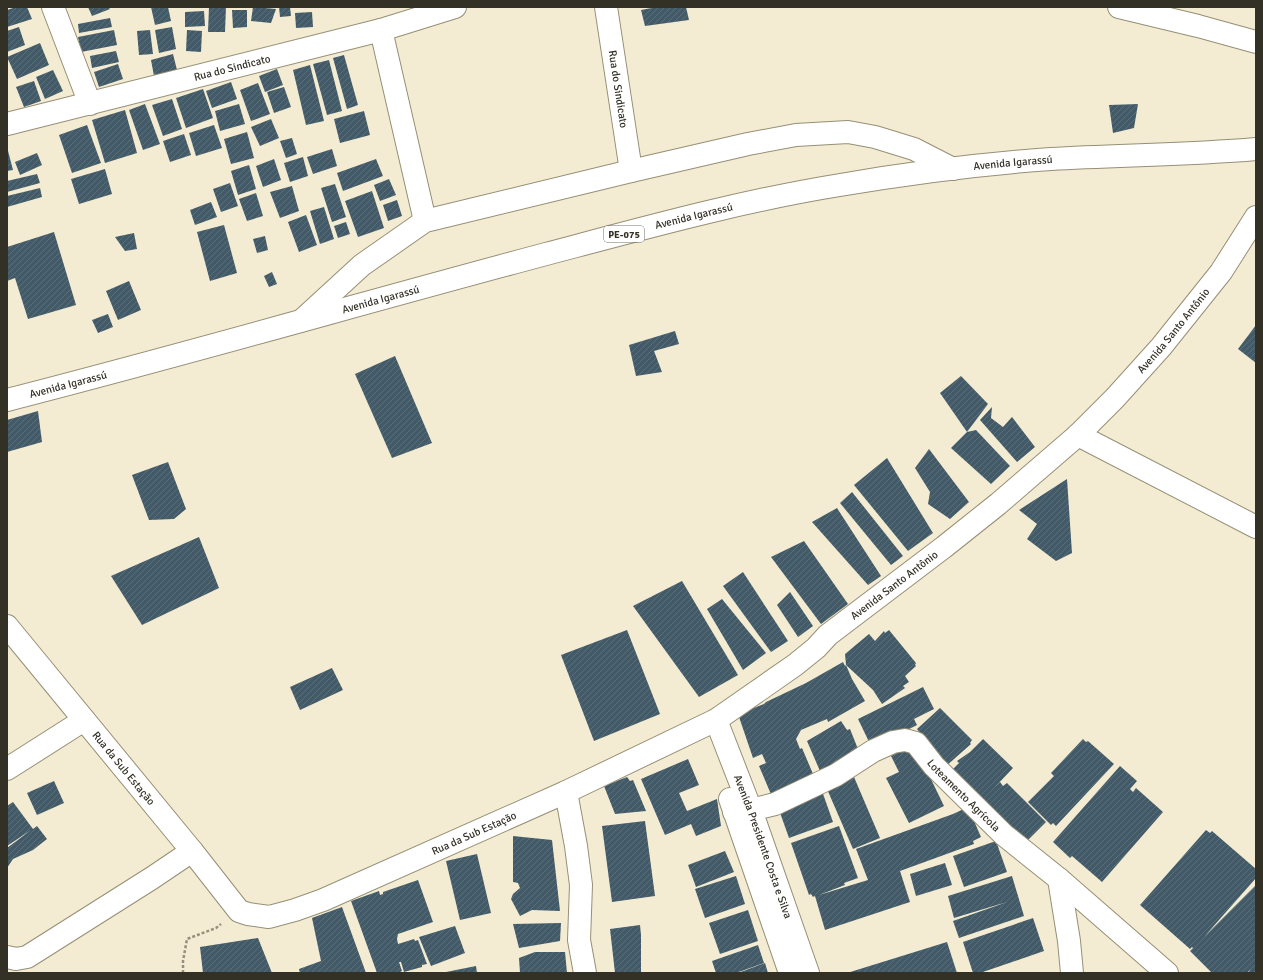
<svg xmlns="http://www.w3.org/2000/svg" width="1263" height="980" font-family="Signika,sans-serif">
  <defs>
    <pattern id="building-hatch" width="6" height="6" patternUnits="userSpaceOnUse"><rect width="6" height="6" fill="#435b68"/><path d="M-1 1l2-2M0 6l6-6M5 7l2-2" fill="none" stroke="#5c6f79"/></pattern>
  </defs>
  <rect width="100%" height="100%" fill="#f3ecd2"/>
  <!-- building -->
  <g fill="url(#building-hatch)">
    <path d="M16,7H27L32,19L7,27V10Z"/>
    <path d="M88,7H108L110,9L92,16Z"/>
    <path d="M151,7H168L171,21L155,25Z"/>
    <path d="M209,7H226L225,32H208Z"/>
    <path d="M253,7L276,9L271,23L251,21Z"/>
    <path d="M279,7H290L291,16L280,17Z"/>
    <path d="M657,7H686L689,20L645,26L641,10Z"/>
    <path d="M232,10H247V27L233,28Z"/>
    <path d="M204,11L205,26L185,27V12Z"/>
    <path d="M312,12L313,27L296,28L295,13Z"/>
    <path d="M110,18L112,27L79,33L78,24Z"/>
    <path d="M19,27L25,45L7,52V31Z"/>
    <path d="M172,27L176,49L159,53L155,30Z"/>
    <path d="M114,30L117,45L81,52L78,37Z"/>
    <path d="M150,30L153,54L139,55L137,31Z"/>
    <path d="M187,30L202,31L201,52L186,51Z"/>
    <path d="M40,43L49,65L17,79L7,57Z"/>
    <path d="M116,51L119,62L92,68L90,56Z"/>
    <path d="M173,54L177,70L154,76L151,60Z"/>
    <path d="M344,55L358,105L347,109L333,58Z"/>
    <path d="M329,60L342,111L327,115L313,64Z"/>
    <path d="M118,64L123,79L99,87L94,72Z"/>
    <path d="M310,65L324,121L306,125L293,70Z"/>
    <path d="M277,69L283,85L265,92L259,76Z"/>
    <path d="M53,70L63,91L45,99L36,77Z"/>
    <path d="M34,81L41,101L24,107L16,87Z"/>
    <path d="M231,82L237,99L212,108L206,91Z"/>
    <path d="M258,83L270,114L251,121L240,90Z"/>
    <path d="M284,87L291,107L274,113L267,92Z"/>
    <path d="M203,89L213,118L186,128L176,98Z"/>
    <path d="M172,99L182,129L163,136L152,105Z"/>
    <path d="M145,104L160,144L143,150L129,110Z"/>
    <path d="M239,104L245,124L220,131L215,111Z"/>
    <path d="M1138,104L1134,128L1113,133L1109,105Z"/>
    <path d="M125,110L137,153L105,163L92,120Z"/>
    <path d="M364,111L370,135L340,143L334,119Z"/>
    <path d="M271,119L279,138L260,146L251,127Z"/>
    <path d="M87,125L101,163L72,173L59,135Z"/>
    <path d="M214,125L222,148L196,156L189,133Z"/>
    <path d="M247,132L254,158L231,164L224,139Z"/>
    <path d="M184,134L191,155L170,162L163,141Z"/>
    <path d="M292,138L297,154L286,158L280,141Z"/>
    <path d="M7,147L13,170L7,171Z"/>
    <path d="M332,149L337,166L313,174L307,157Z"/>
    <path d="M37,153L42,165L20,175L15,162Z"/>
    <path d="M303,157L308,176L290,182L284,163Z"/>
    <path d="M274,159L281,180L263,187L256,166Z"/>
    <path d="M376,159L383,176L343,191L337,173Z"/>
    <path d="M249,165L256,189L238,195L231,171Z"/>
    <path d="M105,169L112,194L79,204L71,179Z"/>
    <path d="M37,174L40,183L7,192V181Z"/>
    <path d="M389,179L396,195L380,201L374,185Z"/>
    <path d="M230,183L238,206L221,212L213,189Z"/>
    <path d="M335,184L346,217L332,222L321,188Z"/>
    <path d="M292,186L299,211L280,218L270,192Z"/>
    <path d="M40,188L42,197L7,207V196Z"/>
    <path d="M372,191L384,228L358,237L345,201Z"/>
    <path d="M256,193L263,216L247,221L239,199Z"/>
    <path d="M397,200L402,216L388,221L383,205Z"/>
    <path d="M211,202L217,217L195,225L190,210Z"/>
    <path d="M324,207L334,239L320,244L310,211Z"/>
    <path d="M306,215L317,245L299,252L288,222Z"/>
    <path d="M346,222L350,234L338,238L334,226Z"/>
    <path d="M224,225L237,273L210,281L197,232Z"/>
    <path d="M54,232L76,305L28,319L15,278L7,281V247Z"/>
    <path d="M134,233L137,249L125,251L115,237Z"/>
    <path d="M265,236L268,250L257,253L253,239Z"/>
    <path d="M272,272L277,284L269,287L264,276Z"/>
    <path d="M129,281L141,310L118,320L106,291Z"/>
    <path d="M108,314L113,327L98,333L92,320Z"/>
    <path d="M1256,325V363L1238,349Z"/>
    <path d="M675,331L679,344L654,351L662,372L636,376L629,345Z"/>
    <path d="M395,356L432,443L392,458L355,374Z"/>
    <path d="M961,376L988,404L967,432L940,393Z"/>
    <path d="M992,407L991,418L1003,427L1012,417L1035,447L1017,462L980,420Z"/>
    <path d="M38,411L42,442L7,452V420Z"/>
    <path d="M976,430L1010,466L991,484L951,448L967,432Z"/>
    <path d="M929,449L969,502L950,519L928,504L930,492L915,468Z"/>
    <path d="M887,458L933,533L908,551L854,485Z"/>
    <path d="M168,462L186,509L174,519L149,520L132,475Z"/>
    <path d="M1067,479L1072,553L1056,561L1027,539L1037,524L1019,510Z"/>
    <path d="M852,492L903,556L891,565L840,503Z"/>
    <path d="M837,508L881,576L868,585L812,522Z"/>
    <path d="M199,537L219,588L142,625L111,576Z"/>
    <path d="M804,541L848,604L821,624L771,557Z"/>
    <path d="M743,572L788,641L771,652L723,586Z"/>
    <path d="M682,581L738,675L699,697L633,606Z"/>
    <path d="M790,592L813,626L798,637L777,605Z"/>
    <path d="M722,599L766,653L743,670L707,609Z"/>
    <path d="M627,630L660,714L594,741L561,655Z"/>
    <path d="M889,630L916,663L915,665L916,666L905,676L909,682L903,686L905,688L882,704L873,690L846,665L845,654L869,634L875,641L884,631L885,633Z"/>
    <path d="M843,662L845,666L846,665L852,679L865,701L828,722L827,719L801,730L796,739L800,749L802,748L816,781L773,799L759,766L766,763L762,754L753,758L738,714L764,704L766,702L806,683Z"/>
    <path d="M332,668L343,690L300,710L290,687Z"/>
    <path d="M923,687L934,709L914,719L917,725L872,748L858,719Z"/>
    <path d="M940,708L972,740L970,743L971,744L945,767L915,738L920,733L917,729Z"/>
    <path d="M841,721L847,730L850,729L860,754L820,771L807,741Z"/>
    <path d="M983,739L1013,768L995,787L1000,782L1003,786L1007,783L1046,822L1025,843L951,771L959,763L957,761L970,752Z"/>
    <path d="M1083,739L1086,742L1088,741L1114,764L1056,826L1053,823L1051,825L1028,802L1054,776L1051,773Z"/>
    <path d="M914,744L944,806L909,823L886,778L899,772L891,756Z"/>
    <path d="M688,759L699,785L679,793L687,811L717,799L721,826L696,836L691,824L665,835L641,779Z"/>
    <path d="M1120,766L1137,781L1130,789L1133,792L1136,788L1163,812L1102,882L1072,856L1070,858L1053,842Z"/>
    <path d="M627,777L630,781L633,780L646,811L615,814L604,786Z"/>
    <path d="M854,777L880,838L853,849L827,789Z"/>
    <path d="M54,781L64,803L37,815L27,793Z"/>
    <path d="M822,791L833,822L789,838L778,807Z"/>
    <path d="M13,802L33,829L37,826L47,839L33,850L13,859L7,868V848L31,830L7,846V806Z"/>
    <path d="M968,807L981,837L973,841L974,844L900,871L910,902L825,930L815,896L813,897L811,894L809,895L791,843L839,826L858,878L844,883L845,885L819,895L868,880L856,849L953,814Z"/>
    <path d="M645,821L655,896L612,902L602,826Z"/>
    <path d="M1206,830L1210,833L1212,831L1256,869V878L1204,937L1256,885V973H1248L1251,969L1247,973H1212L1190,951L1193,948L1192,947L1190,949L1140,905Z"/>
    <path d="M513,836L552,840L560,911L532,910L520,916L511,899L513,894L520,888L518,883L513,882Z"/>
    <path d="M996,841L1007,872L964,887L953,856Z"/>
    <path d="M725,851L734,872L696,887L688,865Z"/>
    <path d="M477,854L491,913L460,920L446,861Z"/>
    <path d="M945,863L952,885L916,896L910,874Z"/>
    <path d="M736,876L745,904L705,918L695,889Z"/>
    <path d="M1012,876L1024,916L959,938L953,921L1007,902L954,918L948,896Z"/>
    <path d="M418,880L433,922L398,934L397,939L398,944L414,939L415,941L418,940L427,964L422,965V967L404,972L401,962H399L402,971L398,973H377L351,901L379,891L380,895L383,894V892Z"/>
    <path d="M342,907L366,973H300L299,969L321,961L312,918Z"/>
    <path d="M748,910L758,941L720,954L709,923Z"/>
    <path d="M1033,918L1044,951L980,973H973L963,942Z"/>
    <path d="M561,923L560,941L519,948L513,924Z"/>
    <path d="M640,925L641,935V973H615L610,929Z"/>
    <path d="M455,926L465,953L431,966L419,937Z"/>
    <path d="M258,938L272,973H203L200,947Z"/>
    <path d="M947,942L957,973H847Z"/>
    <path d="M758,945L764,963L736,973H716L712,961Z"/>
    <path d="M535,952H565L567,973H520L519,958Z"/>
    <path d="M765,963L768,973H738Z"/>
    <path d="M476,966L477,973H446V972Z"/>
  </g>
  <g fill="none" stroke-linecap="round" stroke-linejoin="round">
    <!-- minor casing -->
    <g stroke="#968f77" stroke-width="24">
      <g id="minor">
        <path d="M53,7L90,104"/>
        <path id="s1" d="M606,7L631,171"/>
        <path d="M1119,7L1198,26L1256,42"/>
        <path d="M381,30L425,221"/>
        <path id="s2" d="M7,124L381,30L455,7"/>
        <path d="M301,321L362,265L425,221L631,171L748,144L796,135L848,132L875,137L914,149L953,169"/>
        <path d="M1078,435L1256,527"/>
        <path id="s3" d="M7,626L192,851L239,911L248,914L269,917L295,910L323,900L566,792L716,720L795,665L816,648L828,635L944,547L998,504L1078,435L1115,398L1161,347L1221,272L1256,217"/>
        <path id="s4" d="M716,720L751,810L808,973"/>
        <path d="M7,769L84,720"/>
        <path d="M566,792L576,846L581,885L579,940L585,973"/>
        <path d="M730,799L790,973"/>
        <path id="s5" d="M734,812L751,810L775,804L836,775L873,751L893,742L905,740L916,743L934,766L1004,835L1059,879L1167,973"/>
        <path d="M1059,879L1069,941L1072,973"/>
        <path d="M7,957L16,959L27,957L152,878L192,851"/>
      </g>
    </g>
    <!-- primary casing -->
    <g stroke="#968f77" stroke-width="24">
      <g id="primary">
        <path id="s6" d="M7,400C187,354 366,302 546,254C644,228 741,201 840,185C910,173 980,164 1051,159C1119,155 1188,155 1256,149"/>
      </g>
    </g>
    <!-- path -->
    <path stroke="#95907e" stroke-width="2.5" stroke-dasharray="3 2" stroke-linecap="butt" d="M183,973V961L187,939L216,928L221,924"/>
    <!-- minor -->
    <use href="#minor" stroke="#fff" stroke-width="22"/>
    <!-- primary -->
    <use href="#primary" stroke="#fff" stroke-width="22"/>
  </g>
  <g text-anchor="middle" stroke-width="4" stroke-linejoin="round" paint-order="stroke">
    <!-- shield labels -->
    <rect fill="#fff" stroke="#706e67" stroke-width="1" x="604" y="226" width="40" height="16" rx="3"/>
    <g font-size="10" font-weight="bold" fill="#333026">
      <text x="624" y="238">PE-075</text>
    </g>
    <!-- street labels -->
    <g font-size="11" fill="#333026" stroke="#fff">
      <text dy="4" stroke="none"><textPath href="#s2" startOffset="232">Rua do Sindicato</textPath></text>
      <text dy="4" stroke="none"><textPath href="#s1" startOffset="83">Rua do Sindicato</textPath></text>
      <text dy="4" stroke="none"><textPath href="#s6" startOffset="1035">Avenida Igarassú</textPath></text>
      <text dy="4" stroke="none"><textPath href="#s6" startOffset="711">Avenida Igarassú</textPath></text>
      <text dy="4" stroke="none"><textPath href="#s6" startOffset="387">Avenida Igarassú</textPath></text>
      <text dy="4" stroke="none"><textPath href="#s3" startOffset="1490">Avenida Santo Antônio</textPath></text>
      <text dy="4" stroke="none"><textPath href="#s6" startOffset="63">Avenida Igarassú</textPath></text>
      <text dy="4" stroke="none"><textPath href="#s3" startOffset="1111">Avenida Santo Antônio</textPath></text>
      <text dy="4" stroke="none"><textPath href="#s3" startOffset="184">Rua da Sub Estação</textPath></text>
      <text dy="4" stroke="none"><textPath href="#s5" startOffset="270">Loteamento Agrícola</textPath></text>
      <text dy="4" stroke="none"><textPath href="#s3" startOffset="620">Rua da Sub Estação</textPath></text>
      <text dy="4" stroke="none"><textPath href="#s4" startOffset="135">Avenida Presidente Costa e Silva</textPath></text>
    </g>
  </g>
  <!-- border -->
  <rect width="1263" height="980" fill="none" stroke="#333026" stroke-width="16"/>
</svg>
